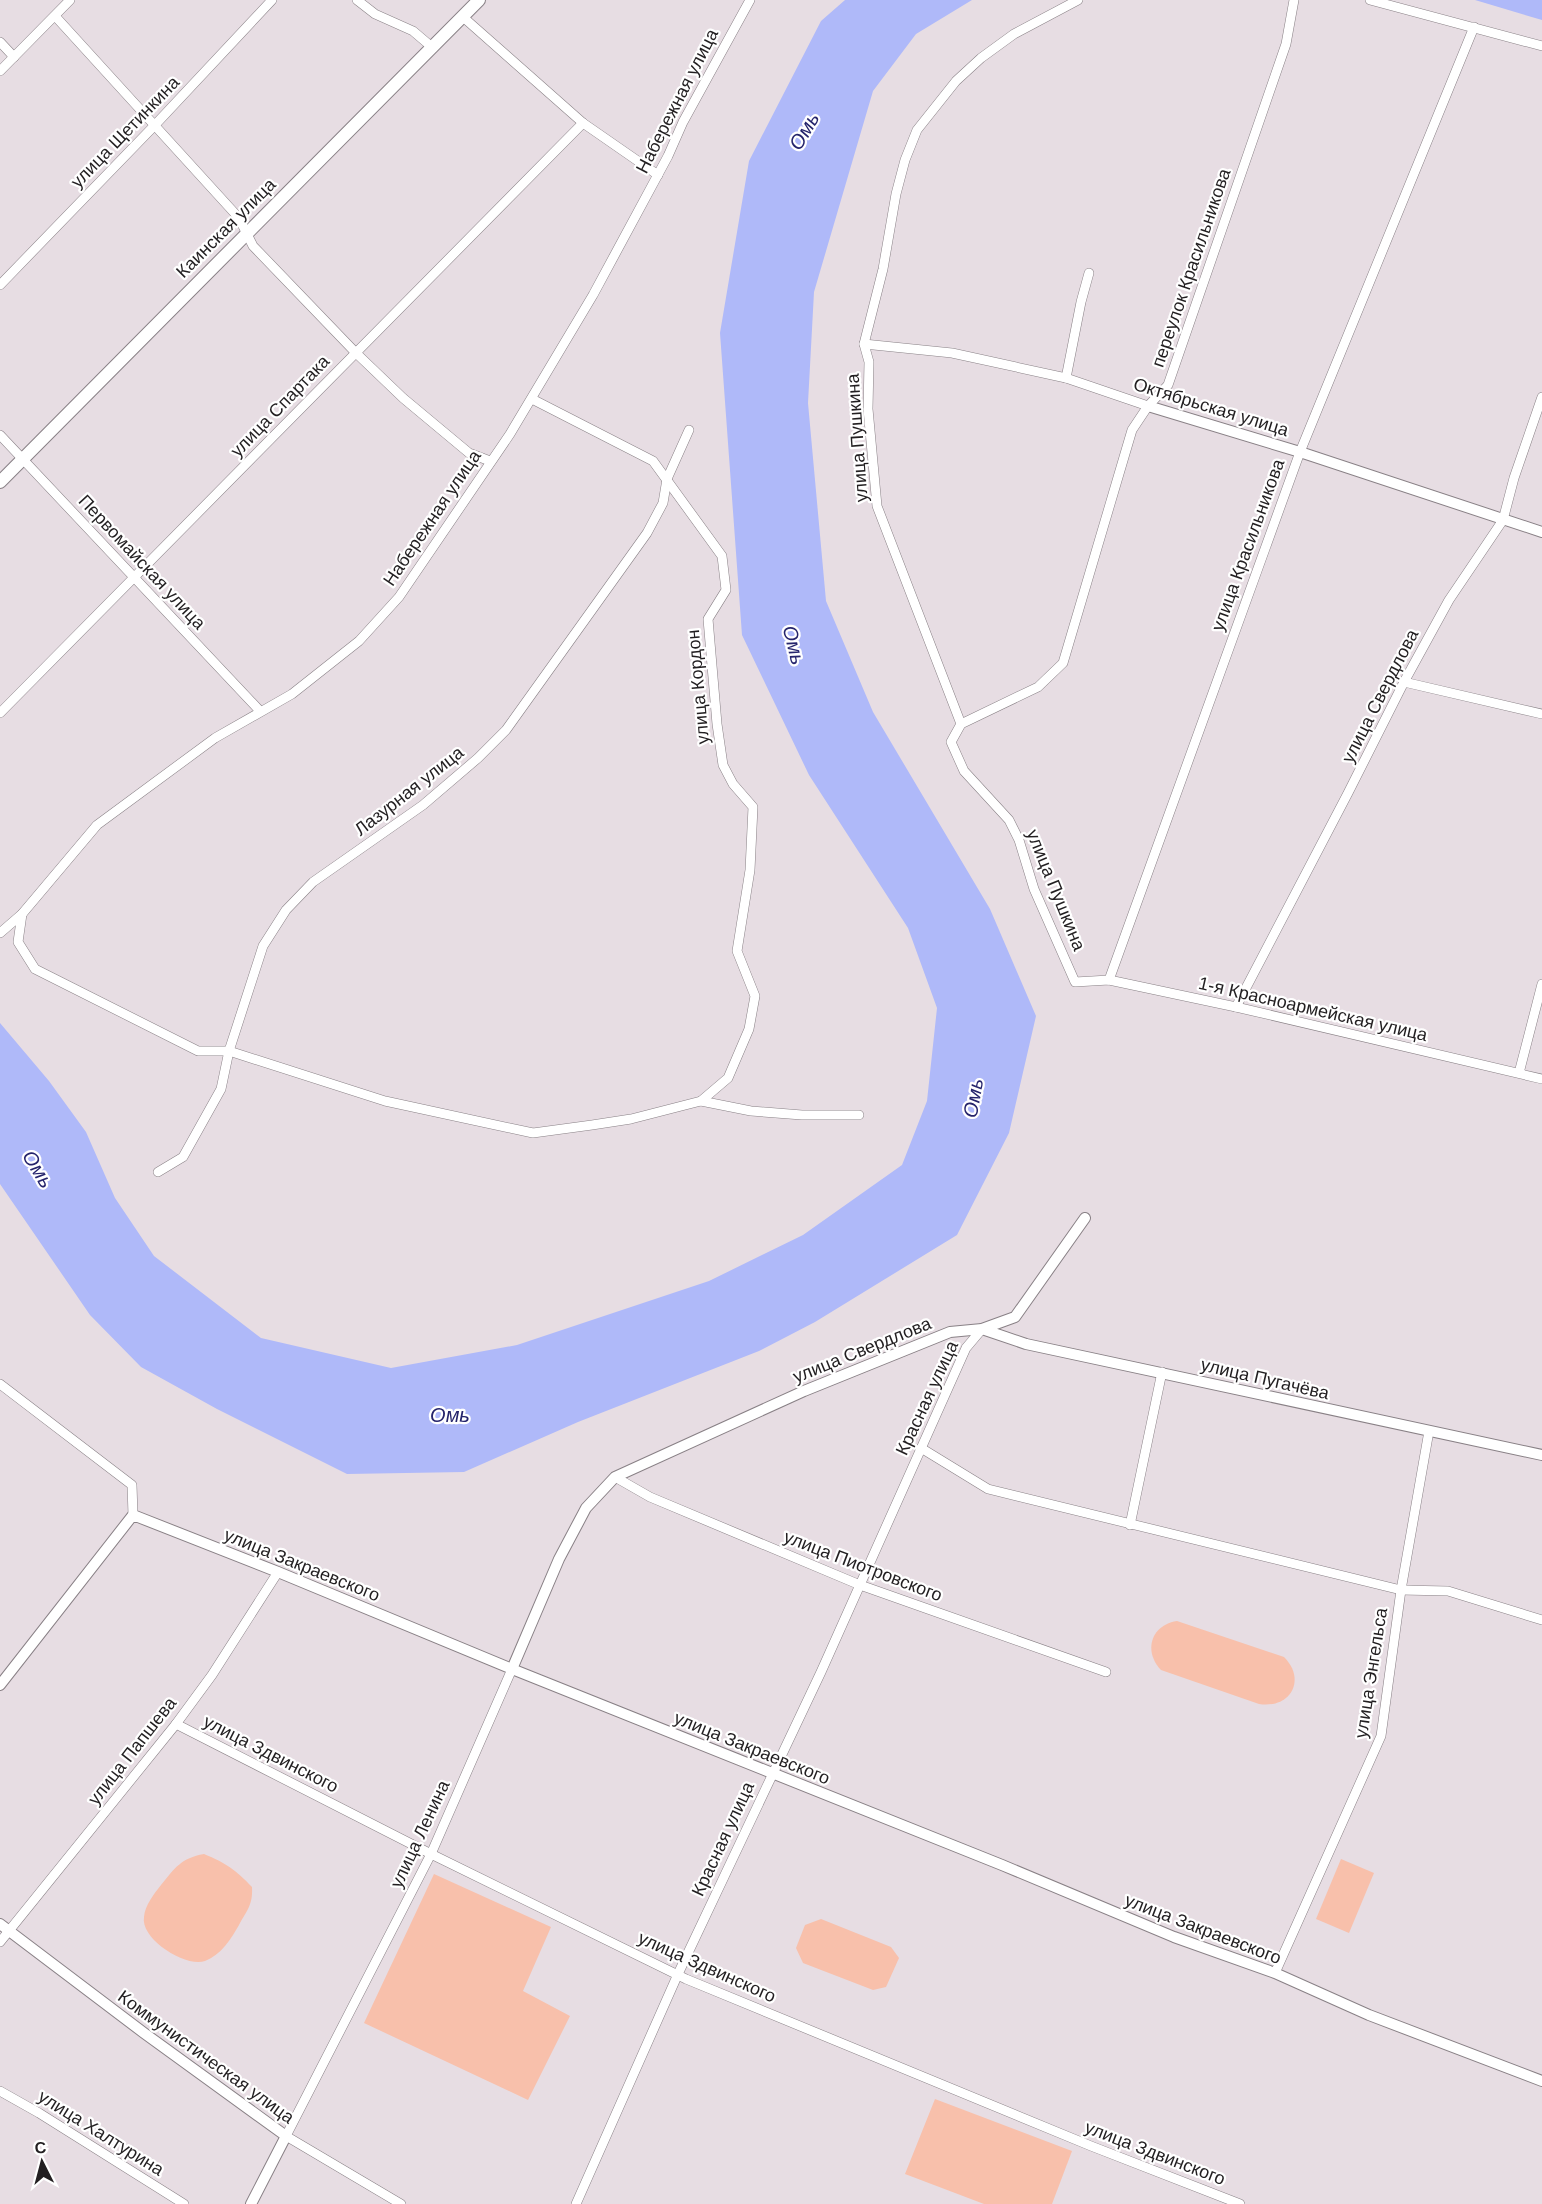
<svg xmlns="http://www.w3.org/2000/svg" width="1542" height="2204" font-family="Helvetica,sans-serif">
  <rect width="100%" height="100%" fill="#e7dde3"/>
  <!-- green -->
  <g fill="#f8c0ab">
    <path d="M1177,1621L1284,1657C1307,1680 1290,1709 1259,1704L1161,1670C1143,1651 1151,1625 1177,1621Z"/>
    <path d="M204,1854C226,1863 236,1870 252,1887C253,1905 247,1910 239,1925C231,1939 221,1955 205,1961C186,1968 140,1939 144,1917C145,1905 154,1894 161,1885C175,1868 181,1858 204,1854Z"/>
    <path d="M1341,1859L1374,1873L1349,1933L1316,1919Z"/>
    <path d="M434,1874L551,1927L523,1991L570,2016L528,2100L364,2023Z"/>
    <path d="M821,1919L891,1947L899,1958L886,1987L873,1990L803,1963L796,1948L805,1925Z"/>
    <path d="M935,2099L1072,2151L1052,2204H984L905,2174Z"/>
  </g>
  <!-- water -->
  <g fill="#afb9f9">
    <path d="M845,0H972L916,34L873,91L814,292L808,403L826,601L873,712L990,909L1036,1016L1009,1133L957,1235L815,1322L759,1351L578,1422L464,1472L347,1474L217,1409L141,1367L90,1315L0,1184V1023L49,1081L86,1132L115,1198L154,1256L261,1338L391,1368L517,1345L709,1281L803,1235L902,1165L927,1101L937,1008L908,928L809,775L742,635L720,333L749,161L821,21Z"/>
    <path d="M1475,0H1542V20Z"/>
  </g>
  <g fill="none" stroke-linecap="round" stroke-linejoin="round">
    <!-- minor casing -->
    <g stroke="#898186" stroke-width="10">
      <g id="minor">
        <path d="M357,0L375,14L413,31L433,48"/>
        <path d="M1078,0L1014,34L981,58L956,81L917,130L905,160L896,194L883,269L864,344L869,362L868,409L877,506L961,724L951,742L964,771L1009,820L1019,840L1034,889L1075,982L1109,980L1236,1007L1542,1079"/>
        <path d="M1370,0L1542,46"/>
        <path d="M55,16L239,218L253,246L356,353L403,398L469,453L490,461"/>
        <path d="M463,17L583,123L658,175"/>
        <path d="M0,42L14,57"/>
        <path d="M0,71L70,0"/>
        <path d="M0,285L154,126L272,0"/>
        <path d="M864,344L952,353L1066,378L1148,406"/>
        <path d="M1066,378L1081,302L1089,273"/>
        <path d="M0,435L260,711"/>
        <path d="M1404,682L1542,714"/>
        <path d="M0,713L583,123"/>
        <path d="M961,724L1038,687L1063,663L1132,430L1148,406L1168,385L1286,44L1294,0"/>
        <path d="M22,914L18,942L35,969L198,1051H229L385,1101L533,1133L592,1125L631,1119L701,1101L728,1078L749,1029L755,996L737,951L750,870L753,807L733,784L723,765L717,724L708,619L726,590L722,556L653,461L532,399"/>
        <path d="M0,933L22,914L97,825L215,738L292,694L359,641L399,597L510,434L593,295L668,156L683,122L750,0"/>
        <path d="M1109,980L1300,452L1474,27"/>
        <path d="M1236,1007L1348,793L1404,682L1449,600L1503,520L1514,478L1542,397"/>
        <path d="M1519,1073L1542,984"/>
        <path d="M701,1101L751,1111L802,1115H859"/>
        <path d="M158,1172L183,1157L221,1089L229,1051L263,946L286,910L313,882L423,805L478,758L506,730L647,533L663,503L667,479L689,430"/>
        <path d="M0,1384L132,1485L133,1515"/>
        <path d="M921,1448L988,1489L1401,1590L1448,1591L1542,1620"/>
        <path d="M615,1477L650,1497L860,1585L1106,1672"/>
        <path d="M1130,1525L1162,1372"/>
        <path d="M176,1724L431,1854L686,1979L1091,2146L1240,2204"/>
        <path d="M0,1942L176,1724L212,1675L278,1572"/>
        <path d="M1275,1973L1381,1736L1401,1590L1429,1431"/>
        <path d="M0,2091L39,2113L184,2204"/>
        <path d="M401,2204L286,2136L431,1854L512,1669"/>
        <path d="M576,2204L678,1974L821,1672L966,1348L982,1329"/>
      </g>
    </g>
    <!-- tertiary casing -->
    <g stroke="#898186" stroke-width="12">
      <g id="tertiary">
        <path d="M1148,406L1300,452L1542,532"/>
        <path d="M982,1329L1026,1344L1542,1455"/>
        <path d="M512,1669L559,1559L586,1508L615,1477L804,1391L950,1332L982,1329L1015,1317L1085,1218"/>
        <path d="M0,1685L133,1515L278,1572L512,1669L1002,1865L1174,1937L1275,1973L1369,2015L1542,2081"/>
        <path d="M0,1924L144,2033L286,2136L251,2204"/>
      </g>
    </g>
    <!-- secondary casing -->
    <g stroke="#898186" stroke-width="14">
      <path id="secondary" d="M0,482L479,0"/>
    </g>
    <!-- minor -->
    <use href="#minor" stroke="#fff" stroke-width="9"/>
    <!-- tertiary -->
    <use href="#tertiary" stroke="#fff" stroke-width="10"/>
    <!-- secondary -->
    <use href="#secondary" stroke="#fff" stroke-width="12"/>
  </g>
  <g text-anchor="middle" stroke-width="4.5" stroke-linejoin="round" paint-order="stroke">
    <!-- street labels -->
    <g font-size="18" fill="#221f21" stroke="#fff">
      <text transform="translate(677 101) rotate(-63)" y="6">Набережная улица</text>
      <text transform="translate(125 132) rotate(-46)" y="6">улица Щетинкина</text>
      <text transform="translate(226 228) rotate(-45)" y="6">Каинская улица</text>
      <text transform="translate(1191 268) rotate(-71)" y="6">переулок Красильникова</text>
      <text transform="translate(280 406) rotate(-46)" y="6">улица Спартака</text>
      <text transform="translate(1211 407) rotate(17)" y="6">Октябрьская улица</text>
      <text transform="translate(857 438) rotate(-94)" y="6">улица Пушкина</text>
      <text transform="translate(432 518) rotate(-56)" y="6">Набережная улица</text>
      <text transform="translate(1248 545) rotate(-70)" y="6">улица Красильникова</text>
      <text transform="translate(142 562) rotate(47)" y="6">Первомайская улица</text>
      <text transform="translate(698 687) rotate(-95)" y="6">улица Кордон</text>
      <text transform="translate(1380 696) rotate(-63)" y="6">улица Свердлова</text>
      <text transform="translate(409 791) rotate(-38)" y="6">Лазурная улица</text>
      <text transform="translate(1056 890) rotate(68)" y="6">улица Пушкина</text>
      <text transform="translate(1313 1009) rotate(13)" y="6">1-я Красноармейская улица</text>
      <text transform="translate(862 1350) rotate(-22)" y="6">улица Свердлова</text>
      <text transform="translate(1265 1379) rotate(13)" y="6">улица Пугачёва</text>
      <text transform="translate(927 1398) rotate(-65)" y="6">Красная улица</text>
      <text transform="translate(302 1565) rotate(22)" y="6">улица Закраевского</text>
      <text transform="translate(863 1566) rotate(21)" y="6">улица Пиотровского</text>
      <text transform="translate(1371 1673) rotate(-81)" y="6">улица Энгельса</text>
      <text transform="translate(752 1748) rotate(22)" y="6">улица Закраевского</text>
      <text transform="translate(132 1751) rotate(-52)" y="6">улица Папшева</text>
      <text transform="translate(271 1754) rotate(27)" y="6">улица Здвинского</text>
      <text transform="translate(420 1834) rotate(-65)" y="6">улица Ленина</text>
      <text transform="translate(723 1839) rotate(-65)" y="6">Красная улица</text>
      <text transform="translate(1203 1929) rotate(21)" y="6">улица Закраевского</text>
      <text transform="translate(707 1967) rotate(24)" y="6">улица Здвинского</text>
      <text transform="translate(206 2057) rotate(36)" y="6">Коммунистическая улица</text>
      <text transform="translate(101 2133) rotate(32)" y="6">улица Халтурина</text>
      <text transform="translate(1155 2153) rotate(21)" y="6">улица Здвинского</text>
    </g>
    <!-- water labels -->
    <g font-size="20" font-style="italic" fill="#25246c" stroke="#fff">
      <text transform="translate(804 131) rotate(-60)" y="7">Омь</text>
      <text transform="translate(794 645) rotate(76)" y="7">Омь</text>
      <text transform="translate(973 1098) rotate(-80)" y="7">Омь</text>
      <text transform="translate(38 1169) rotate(58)" y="7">Омь</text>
      <text x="450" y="1422">Омь</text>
    </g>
  </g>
  <!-- north arrow -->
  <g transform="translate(42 2162) rotate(354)" stroke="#ffffff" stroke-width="4.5" paint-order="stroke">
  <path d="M0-4.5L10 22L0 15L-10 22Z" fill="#221f21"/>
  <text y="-9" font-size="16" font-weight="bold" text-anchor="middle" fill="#221f21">С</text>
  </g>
</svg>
